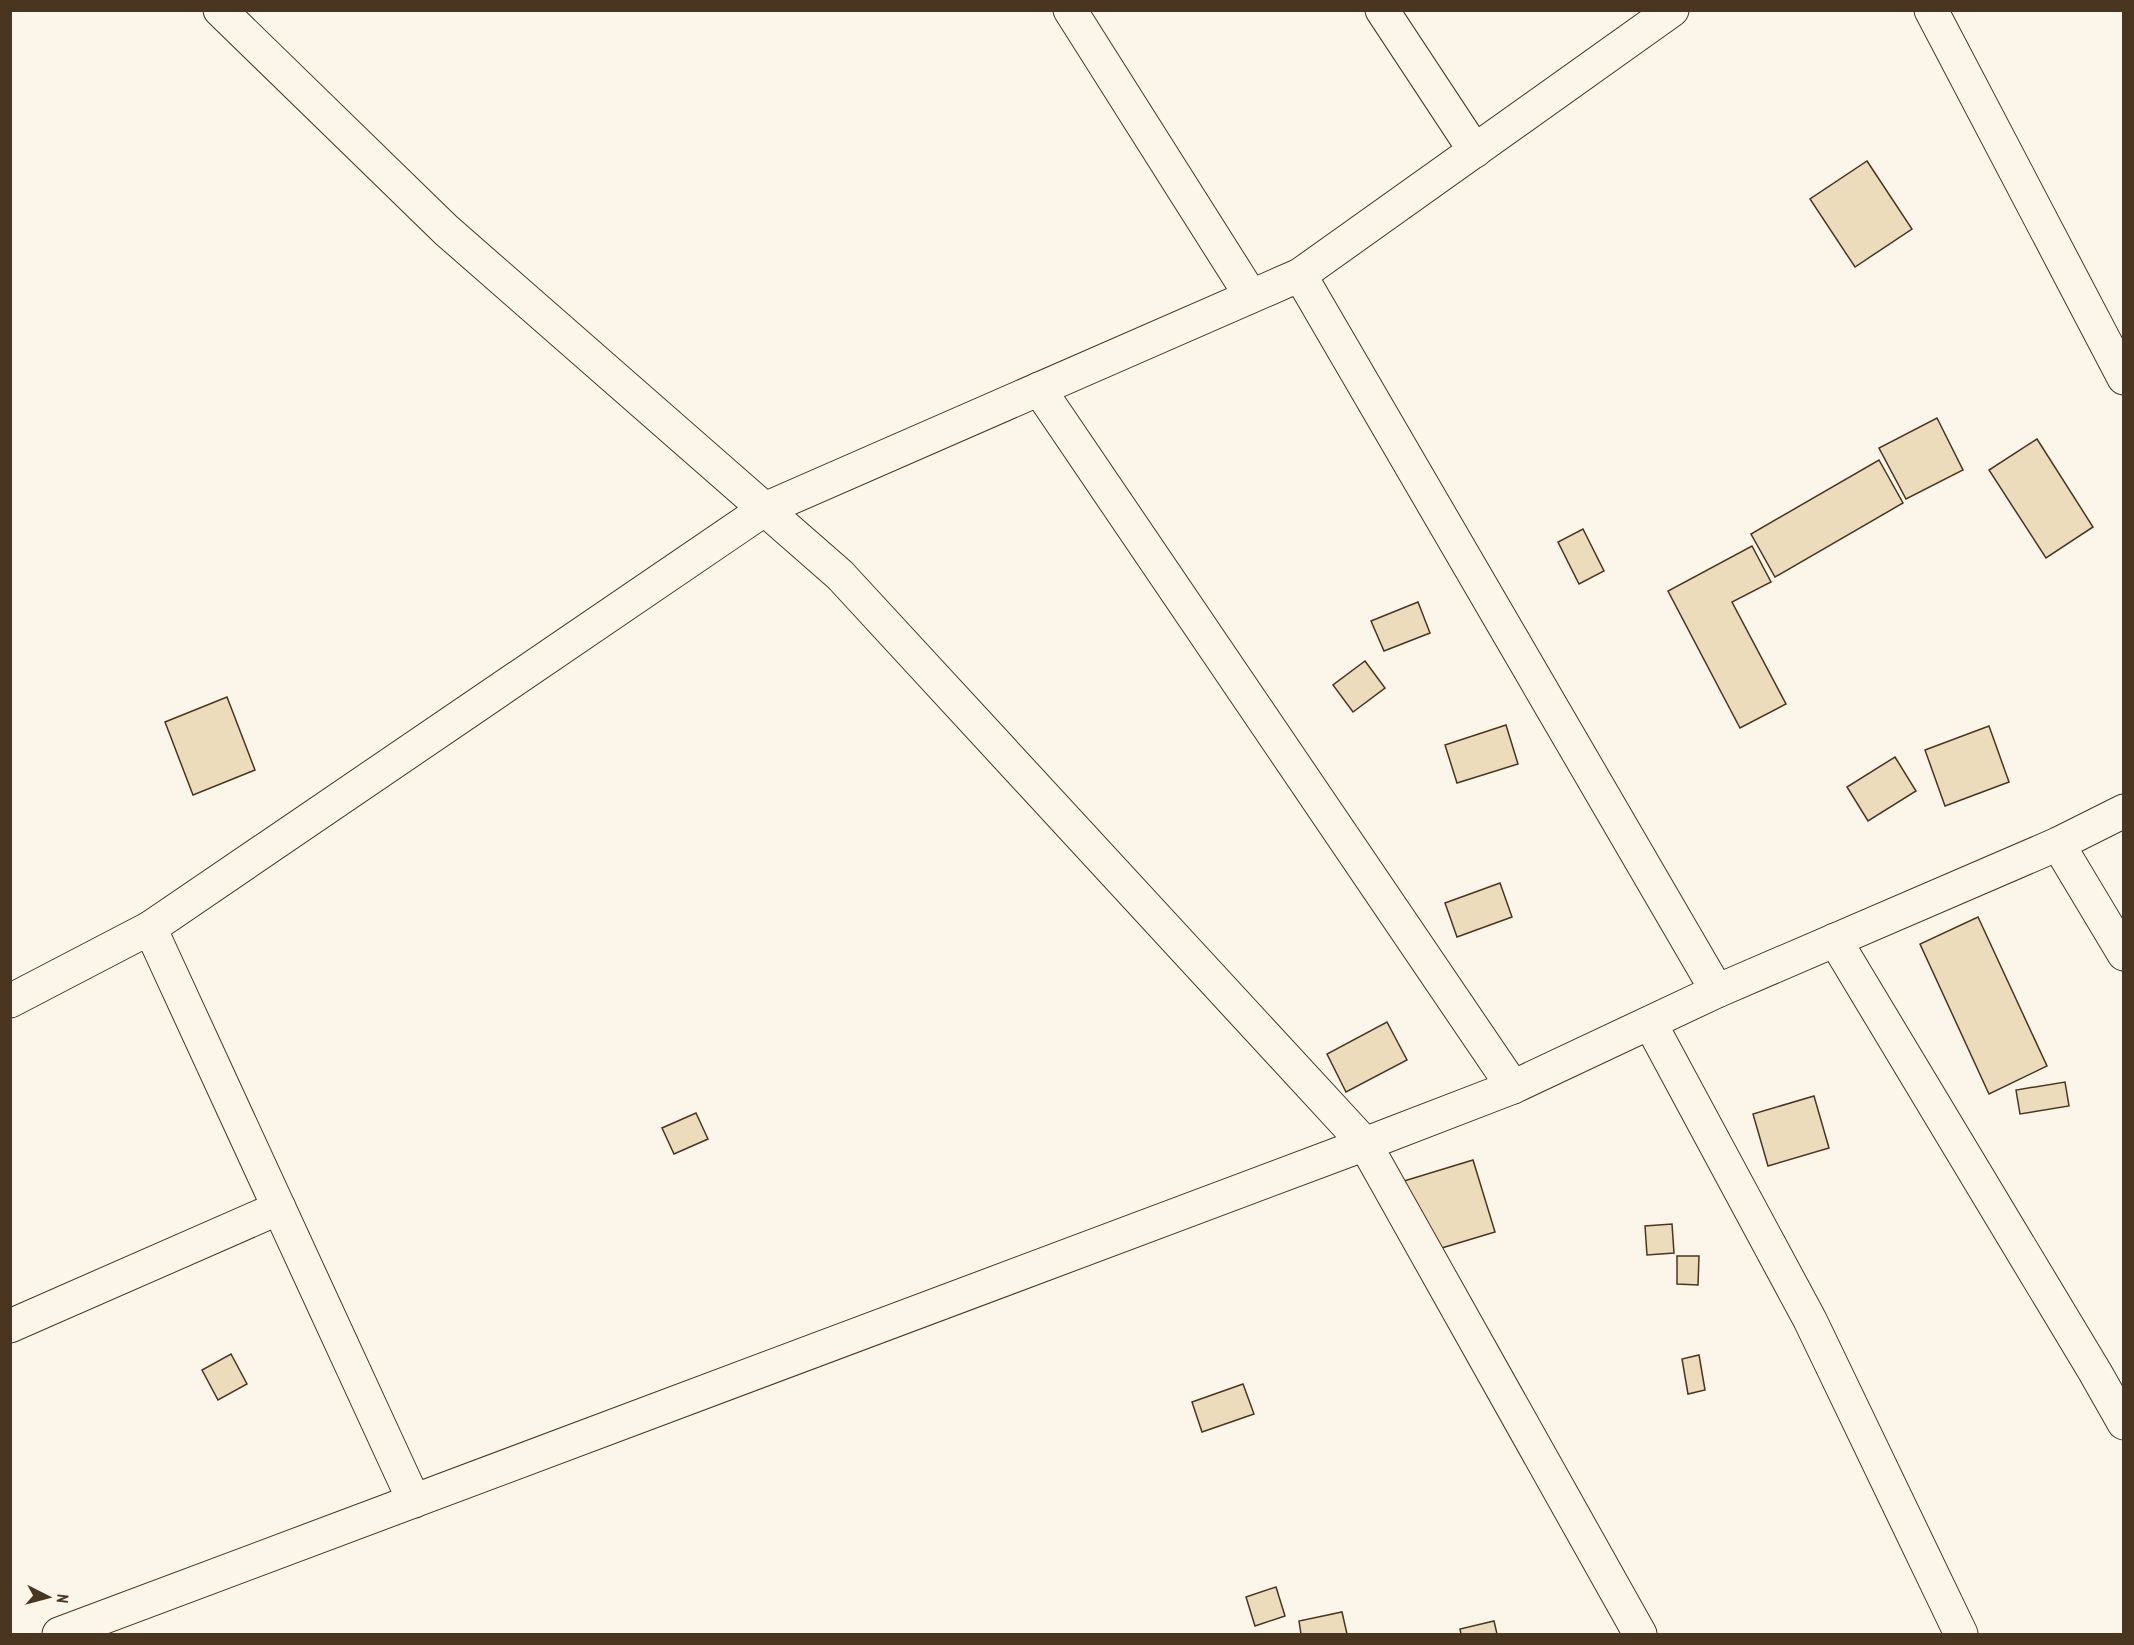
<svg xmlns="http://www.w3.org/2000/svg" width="2134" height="1645" font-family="'PT Sans Narrow',sans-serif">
  <rect width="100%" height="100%" fill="#fbf6e9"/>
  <!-- building -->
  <g fill="#ecdcbc" stroke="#4a3520" stroke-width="1.5">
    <path d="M1867,161L1912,229L1855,267L1810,199Z"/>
    <path d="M1937,418L1963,470L1906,499L1879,448Z"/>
    <path d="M2037,439L2093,527L2046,558L1989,470Z"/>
    <path d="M1879,460L1903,503L1775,577L1751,534Z"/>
    <path d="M1583,529L1604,571L1579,584L1558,542Z"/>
    <path d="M1752,546L1771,582L1732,602L1786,704L1740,728L1668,591Z"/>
    <path d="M1418,602L1430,633L1384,651L1371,621Z"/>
    <path d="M1365,661L1385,688L1353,712L1333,685Z"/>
    <path d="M227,697L255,770L193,795L165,722Z"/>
    <path d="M1506,725L1518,764L1457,783L1445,745Z"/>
    <path d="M1989,726L2009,782L1945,806L1925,750Z"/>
    <path d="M1895,757L1916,791L1868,821L1847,787Z"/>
    <path d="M1500,883L1512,917L1457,937L1445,903Z"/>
    <path d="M1978,917L2047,1066L1989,1094L1920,944Z"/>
    <path d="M1387,1022L1407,1060L1346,1092L1327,1054Z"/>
    <path d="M2065,1082L2069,1106L2020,1114L2016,1090Z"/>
    <path d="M1814,1096L1829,1148L1768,1166L1753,1114Z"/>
    <path d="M696,1113L708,1139L674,1154L662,1128Z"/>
    <path d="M1473,1160L1495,1232L1425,1253L1404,1181Z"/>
    <path d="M1672,1224L1674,1253L1647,1255L1645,1226Z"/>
    <path d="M1677,1256H1699L1698,1285L1677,1284Z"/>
    <path d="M231,1354L247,1384L218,1400L202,1370Z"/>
    <path d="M1699,1355L1705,1390L1688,1394L1682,1359Z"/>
    <path d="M1243,1384L1254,1414L1202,1432L1192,1402Z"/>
    <path d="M1276,1587L1285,1616L1255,1626L1246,1597Z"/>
    <path d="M1342,1612L1347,1634H1301L1299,1621Z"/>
    <path d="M1494,1621L1497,1634H1461L1460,1629Z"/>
  </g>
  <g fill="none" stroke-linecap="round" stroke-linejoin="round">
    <!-- street casing -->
    <g stroke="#4a3520" stroke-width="35">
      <g id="street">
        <path d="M220,10L446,230L840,575L1365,1144L1640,1634"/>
        <path d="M1070,10L1251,296"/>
        <path d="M1382,10L1475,151"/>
        <path d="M1672,10L1300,275L1717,991"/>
        <path d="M1931,10L2124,378"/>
        <path d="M1039,389L1513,1087"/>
        <path d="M2058,844L2124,954"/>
        <path d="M150,928L414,1501"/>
        <path d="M1835,940L2095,1372L2124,1423"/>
        <path d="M10,1001L150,928L765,509L1300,275"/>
        <path d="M1650,1023L1810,1320L1961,1634"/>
        <path d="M10,1326L279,1208"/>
        <path d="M59,1634L1365,1144L1513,1087L1717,991L2058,844L2124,811"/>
      </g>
    </g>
    <!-- street -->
    <use href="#street" stroke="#fbf6e9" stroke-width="33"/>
  </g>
  <!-- border -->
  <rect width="2134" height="1645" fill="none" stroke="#4a3520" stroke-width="24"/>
  <!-- north arrow -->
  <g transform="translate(48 1597) rotate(96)" stroke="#fbf6e9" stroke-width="4.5" paint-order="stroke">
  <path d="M0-4.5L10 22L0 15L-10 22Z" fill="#4a3520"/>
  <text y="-9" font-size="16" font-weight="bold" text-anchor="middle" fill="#4a3520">N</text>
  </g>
</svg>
